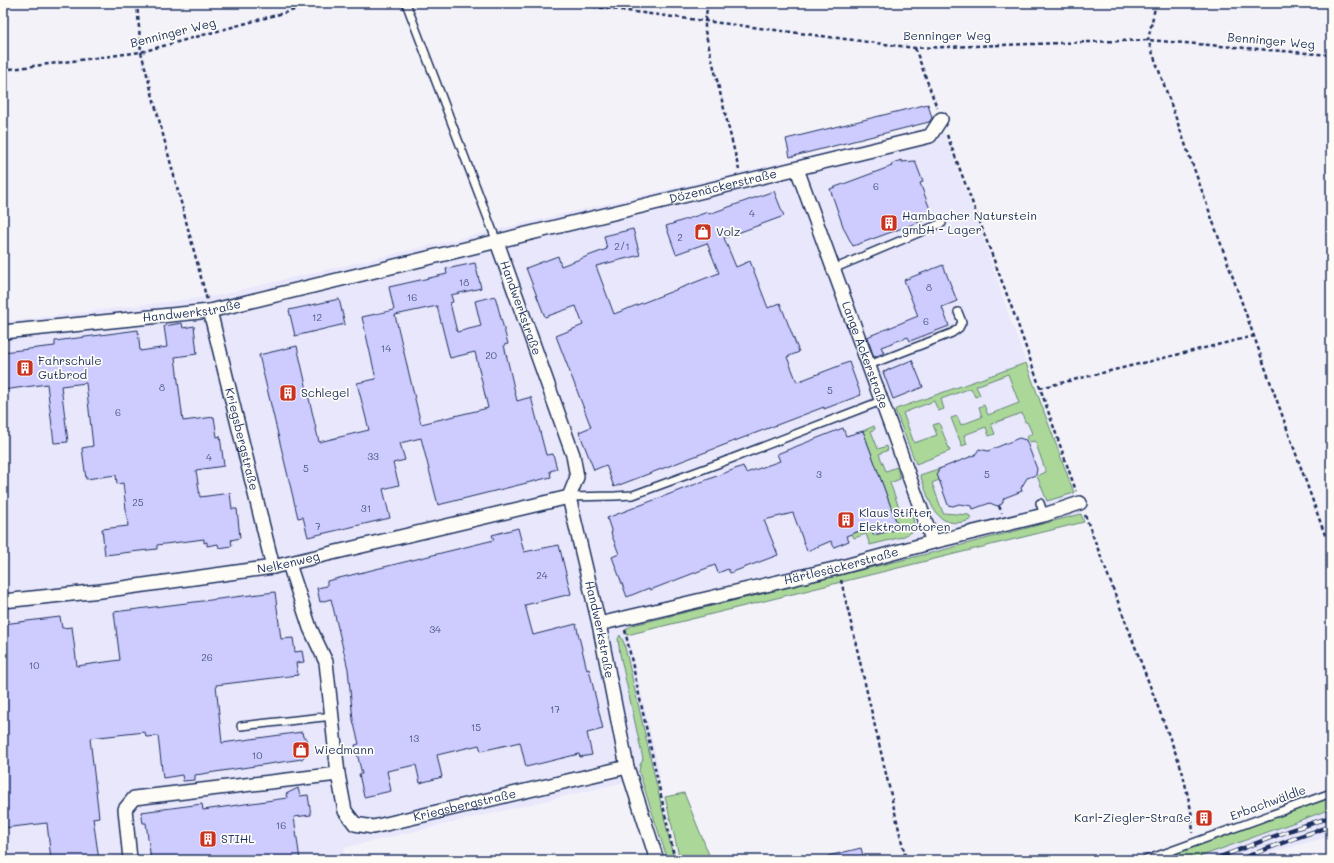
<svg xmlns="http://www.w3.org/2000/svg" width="1334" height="863" font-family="Mali,sans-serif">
  <rect width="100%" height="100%" fill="#f4f2f9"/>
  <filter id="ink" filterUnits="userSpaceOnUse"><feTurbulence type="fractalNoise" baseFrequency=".025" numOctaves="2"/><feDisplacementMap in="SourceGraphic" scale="8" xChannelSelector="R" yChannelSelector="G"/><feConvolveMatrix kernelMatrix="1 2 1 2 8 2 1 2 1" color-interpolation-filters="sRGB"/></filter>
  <g filter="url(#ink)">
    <!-- built -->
    <g fill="#e9e7fb">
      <path d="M941,125L982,235L1010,318L1084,522L628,635L660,774L344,848V860H3V322L214,296Z"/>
      <path d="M1331,809V836L1267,854L1250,860H1193L1207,854Z"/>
    </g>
    <!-- green -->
    <g fill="#abd898" stroke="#63847b">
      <path d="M1026,363L1074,493L1047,501L1037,476L1046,472L1035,441L1029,442L1027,437L1032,433L1027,422H1025L1022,413L991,424L995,434L989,436L986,427L964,435L967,444L962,446L951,418L957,416L961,425L982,417L979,407L984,405L988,415L1019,403L1008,374L976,386L980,395L975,397L971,388L941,399L944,409L938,411L934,401L903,413L914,443L937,435L933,425L939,423L950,451L916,464L895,410L896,409Z"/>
      <path d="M874,426L875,429L871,431L878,449L887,446L888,450L879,454L886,471L897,467L900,479L890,483L901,513L912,509L914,525L912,532L902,537L870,545L866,534L854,538L852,534L870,527L874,535L899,529L863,431Z"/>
      <path d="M941,468L937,472L939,480L932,483L943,513L969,515L971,520C934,532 931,502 920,475Z"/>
      <path d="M1081,514L1084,522L627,635L626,629L633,625L931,553Z"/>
      <path d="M620,635L624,643L673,856L671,858H667L639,772L640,765L643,759L620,654L618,639Z"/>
      <path d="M684,793L710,857L711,859L680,860L665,797Z"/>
      <path d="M1331,796V809L1207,854L1193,860H1156Z"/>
    </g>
    <!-- building -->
    <g fill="#ceccff" stroke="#1b2f5e" fill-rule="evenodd">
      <path d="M928,104L932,118L929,122L790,157L786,139Z"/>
      <path d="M901,160L902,162L915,161L923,182L920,183L933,217L853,246L844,229L830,189L892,166L891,164Z"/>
      <path d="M774,191L784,216L724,238L736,267L750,261L768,308L780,303L799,352L787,357L797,382L849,362L861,395L824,409V407L614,487L606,465L594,470L579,432L591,427L556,336L583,325L576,306L545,317L526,268L558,256L561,266L607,249L604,236L633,229L640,255L596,266L614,314L719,273L707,243L676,254L666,226L708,212L709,214Z"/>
      <path d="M475,263L481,288L451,295L453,302L450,303L457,332L481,326L475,301L495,296L508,344L504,345L517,401L531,397L546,455L553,454L557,469L550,471L551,477L438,505L421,438L400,443L405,460L393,463L399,485L383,489L390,518L308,537L303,517L298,518L259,355L297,346L319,442L369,430L357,383L376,379L362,317L394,310L389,287L447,274L446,269ZM437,306L450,358L475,352L488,408L421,424L395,315Z"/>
      <path d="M943,265L957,301L942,307L949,326L910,341L908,337L881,347L884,353L874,357L867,337L918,316L904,280Z"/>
      <path d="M339,299L345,324L295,336L289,310Z"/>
      <path d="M182,323L183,328L194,326L197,354L175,357L183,421L214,417L217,437L220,436L224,466L196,470L200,497L230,493L232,509H237L240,538L231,540L232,546L219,548L218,544L207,546V542L204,543V539L157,545V549L105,555L102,529L128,526L123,483L117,484L116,475L86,479L82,448L93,446L86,383L61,386L68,442L54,443L47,384L3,390V352L55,346V341L138,330L140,351L167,347L164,326Z"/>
      <path d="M912,360L923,387L893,399L883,372Z"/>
      <path d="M843,428L846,436L863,431L899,529L873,535L870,527L846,536L849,541L834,547L831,541L807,551L793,513L764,520L778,555L730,573L728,569L718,573L715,565L650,590L649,588L627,597L612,557L619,554L611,533H612L607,518L743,466L746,473L780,461L777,454Z"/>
      <path d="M1019,438L1026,440L1037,469L1036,475L1027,478L1021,488L1022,491L1004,498L1002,504L997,506L990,503L973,509L972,506L966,505L959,504L953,506L948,505L937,474L939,469L975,455L979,449L988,451Z"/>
      <path d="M518,528L524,552L559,545L571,594L525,605L533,635L576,624L587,670L589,669L603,729L587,733L592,755L580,757L579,754L526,767L520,742L481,751L479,745L437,755L442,777L420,783L416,765L387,771L391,791L364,797L359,774H362L355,745L359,744L353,720L348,669L331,599L320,602L317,588L327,586V581L494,540L492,535Z"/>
      <path d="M275,592L281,639L293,638L295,652L302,651L304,662L296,663L298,675L216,685L222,743L302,732L303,737H306L308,752L302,759L195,775V780L183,781L182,775L163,778L158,736L146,737L145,732L90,738L99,817L93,818L99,860H51L47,823L3,828V624L60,617L62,628L72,627L77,666L120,660L114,612Z"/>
      <path d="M298,788L300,796L308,795L311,815L294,817L300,860H151L146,823H143L141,812L202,804L203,810L287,798L286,794Z"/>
      <path d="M861,848L864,860H829L828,856Z"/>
    </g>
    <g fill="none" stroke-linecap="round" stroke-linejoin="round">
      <!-- service casing -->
      <g stroke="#1b2f5e" stroke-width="10">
        <g id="service">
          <path d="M406,3L497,242"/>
          <path d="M833,269L942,223"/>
          <path d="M869,365L952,333L959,328L962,322L958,312"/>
          <path d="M569,497L615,496L633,495L720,463L881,401"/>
          <path d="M1040,503L1044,515"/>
          <path d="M241,726L333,716"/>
          <path d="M1146,860L1331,793"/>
        </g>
      </g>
      <!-- minor casing -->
      <g stroke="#1b2f5e" stroke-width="16">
        <g id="minor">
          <path id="s1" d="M797,169L933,542"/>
          <path id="s2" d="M497,242L573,455L577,477L569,497L599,624L627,767L657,860"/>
          <path id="s3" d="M210,311L273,567"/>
          <path id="s4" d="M3,332L210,311L930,136L941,119"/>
          <path id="s5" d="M289,564L310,628L326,662L338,774L345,811L355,824L373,827L627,767"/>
          <path id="s6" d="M3,601L101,591L273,567L569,497"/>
          <path id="s7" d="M599,624L838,568L933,542L1044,515L1080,503"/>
          <path d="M130,859L125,809L134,798L338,774"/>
        </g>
      </g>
      <!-- path -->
      <g stroke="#1b2f5e" stroke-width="2.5" stroke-dasharray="4 3" stroke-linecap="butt">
        <path d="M137,3L141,52L207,300"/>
        <path d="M565,3L915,48L1148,40L1331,55"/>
        <path d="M708,3L705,21V31L739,170"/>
        <path d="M1156,3L1148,40L1325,535"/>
        <path d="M915,48L937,108"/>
        <path d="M3,70L141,52L320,3"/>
        <path d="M947,135L1016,319L1076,491"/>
        <path d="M1040,388L1254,336"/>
        <path d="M999,506L1002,513"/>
        <path d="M1085,515L1182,770L1191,810L1193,833"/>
        <path d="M841,580L906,860"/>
        <path d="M625,630L675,860"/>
      </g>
      <!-- service -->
      <use href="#service" stroke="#fdfcf7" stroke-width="7"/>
      <!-- minor -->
      <use href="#minor" stroke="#fdfcf7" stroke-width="13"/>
      <!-- rail casing -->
      <g stroke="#1b2f5e" stroke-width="4.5">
        <g id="rail">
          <path d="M1212,860L1291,830L1331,817"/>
          <path d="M1238,860L1295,838L1331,826"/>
        </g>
      </g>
      <!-- rail -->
      <use href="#rail" stroke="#fdfcf7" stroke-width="3" stroke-dasharray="9" stroke-linecap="butt"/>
    </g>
  </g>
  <!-- icons -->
  <defs>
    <g id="building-square" transform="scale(0.9)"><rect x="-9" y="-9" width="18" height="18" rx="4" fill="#c8321e" stroke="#fdfcf7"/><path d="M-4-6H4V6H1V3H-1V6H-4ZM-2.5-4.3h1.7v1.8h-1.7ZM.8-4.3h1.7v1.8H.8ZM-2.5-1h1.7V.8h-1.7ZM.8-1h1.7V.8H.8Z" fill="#fff"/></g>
    <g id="shop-square" transform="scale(0.9)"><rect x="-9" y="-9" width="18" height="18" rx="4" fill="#c8321e" stroke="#fdfcf7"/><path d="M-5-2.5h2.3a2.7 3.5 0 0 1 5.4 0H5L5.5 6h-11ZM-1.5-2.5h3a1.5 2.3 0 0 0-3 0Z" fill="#fff"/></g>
  </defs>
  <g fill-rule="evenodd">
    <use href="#building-square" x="889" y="223"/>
    <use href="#shop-square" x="703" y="232"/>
    <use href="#building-square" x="25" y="368"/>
    <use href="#building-square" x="288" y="393"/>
    <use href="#building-square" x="846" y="520"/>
    <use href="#shop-square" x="301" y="750"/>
    <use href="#building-square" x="1204" y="818"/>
    <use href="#building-square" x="208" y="839"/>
  </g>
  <g text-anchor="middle" stroke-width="3.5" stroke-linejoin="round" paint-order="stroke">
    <!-- number labels -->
    <g font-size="10" fill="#485686">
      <text x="876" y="190">6</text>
      <text x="752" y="217">4</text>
      <text x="680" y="241">2</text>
      <text x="622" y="250">2/1</text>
      <text x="464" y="286">18</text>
      <text x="929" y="291">8</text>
      <text x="412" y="301">16</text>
      <text x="317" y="321">12</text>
      <text x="926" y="325">6</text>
      <text x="386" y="352">14</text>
      <text x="491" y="359">20</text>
      <text x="162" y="391">8</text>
      <text x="830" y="394">5</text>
      <text x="118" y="416">6</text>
      <text x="373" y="460">33</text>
      <text x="209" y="461">4</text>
      <text x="306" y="472">5</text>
      <text x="819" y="478">3</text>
      <text x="987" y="478">5</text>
      <text x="138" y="506">25</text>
      <text x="366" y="512">31</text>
      <text x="318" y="530">7</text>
      <text x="542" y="579">24</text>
      <text x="435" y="633">34</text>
      <text x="207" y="661">26</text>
      <text x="34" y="669">10</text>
      <text x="555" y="713">17</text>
      <text x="476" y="731">15</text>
      <text x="414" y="742">13</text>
      <text x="257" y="759">10</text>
      <text x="281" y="829">16</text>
    </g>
    <!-- street labels -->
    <g font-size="12" fill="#1b2f5e" stroke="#fdfcf7">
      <text transform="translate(173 33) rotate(-14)" y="4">Benninger Weg</text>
      <text x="947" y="40">Benninger Weg</text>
      <text transform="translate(1271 41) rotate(5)" y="4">Benninger Weg</text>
      <text dy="4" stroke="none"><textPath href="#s4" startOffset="736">Dözenäckerstraße</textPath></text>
      <text dy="4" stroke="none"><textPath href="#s2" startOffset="70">Handwerkstraße</textPath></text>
      <text dy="4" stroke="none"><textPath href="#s4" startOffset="190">Handwerkstraße</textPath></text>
      <text dy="4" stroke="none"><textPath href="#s1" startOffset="198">Lange Äckerstraße</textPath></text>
      <text dy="4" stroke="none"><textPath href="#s3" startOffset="132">Kriegsbergstraße</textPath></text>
      <text dy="4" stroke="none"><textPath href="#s6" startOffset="288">Nelkenweg</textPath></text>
      <text dy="4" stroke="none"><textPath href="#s7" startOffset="249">Härtlesäckerstraße</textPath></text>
      <text dy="4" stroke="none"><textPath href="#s2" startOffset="406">Handwerkstraße</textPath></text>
      <text transform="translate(1268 803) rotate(-20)" y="4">Erbachwäldle</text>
      <text dy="4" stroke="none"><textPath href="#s5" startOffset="384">Kriegsbergstraße</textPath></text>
    </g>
    <!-- poi labels -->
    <g font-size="12" fill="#1b2f5e" stroke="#fdfcf7" text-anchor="start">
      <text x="902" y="220">Hambacher Naturstein<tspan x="902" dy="14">gmbH - Lager</tspan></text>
      <text x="716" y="236">Volz</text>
      <text x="38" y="365">Fahrschule<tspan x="38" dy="14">Gutbrod</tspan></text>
      <text x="301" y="397">Schlegel</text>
      <text x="859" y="517">Klaus Stifter<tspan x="859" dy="14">Elektromotoren</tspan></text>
      <text x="314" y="754">Wiedmann</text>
      <text x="1191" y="822" text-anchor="end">Karl-Ziegler-Straße</text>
      <text x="221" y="843">STIHL</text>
    </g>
  </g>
  <!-- margin -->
  <rect width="1334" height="863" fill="none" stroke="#fdfcf7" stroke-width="16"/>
  <rect x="8" y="8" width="1318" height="847" fill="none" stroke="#1b2f5e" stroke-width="1.5" filter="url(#ink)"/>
</svg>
